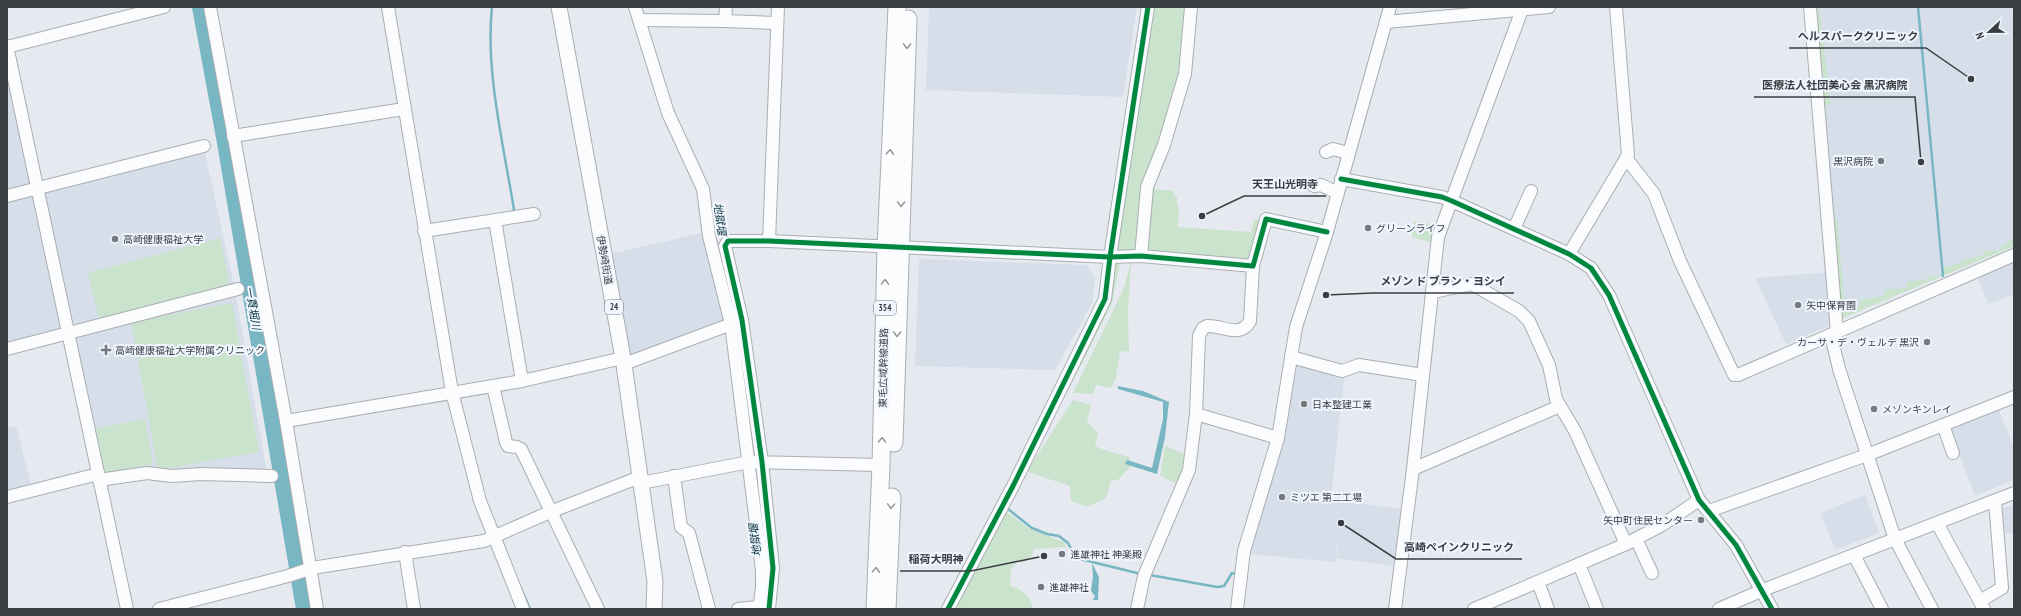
<svg xmlns="http://www.w3.org/2000/svg" width="2021" height="616" font-family="'PT Sans Narrow','Noto Sans JP',sans-serif">
  <rect width="100%" height="100%" fill="#e6eaf0"/>
  <!-- built -->
  <g fill="#d6deea">
    <path d="M929,7H1137L1123,97L926,90Z"/>
    <path d="M1814,7H2012L2014,29V244L1843,318L1841,317Z"/>
    <path d="M7,70L34,192L205,153L234,285L267,473L104,476L72,327L7,344Z"/>
    <path d="M706,232L728,320L633,356L628,352L610,254Z"/>
    <path d="M919,259L1087,265L1095,277L1093,302L1055,370L915,366Z"/>
    <path d="M2014,260V295L1988,304L1977,275Z"/>
    <path d="M1829,272L1834,324L1786,344L1755,278Z"/>
    <path d="M1296,360L1345,374L1338,431L1329,430L1338,432L1331,499L1400,509L1402,511L1401,518L1393,566L1336,558L1338,543L1334,542L1337,543L1335,562L1250,554L1281,444Z"/>
    <path d="M1998,408L2014,448V480L1975,496L1949,427Z"/>
    <path d="M16,426L31,486L7,492V428Z"/>
    <path d="M1865,495L1879,533L1835,550L1821,513Z"/>
    <path d="M2014,505V533L2003,534L2001,509Z"/>
  </g>
  <!-- green -->
  <g fill="#c9e3cc">
    <path d="M1155,7H1184L1178,76L1162,138L1142,186L1135,250L1133,252L1117,253L1116,248L1153,10Z"/>
    <path d="M1813,7H1819L1831,104L1823,105Z"/>
    <path d="M1152,189L1174,191V196L1177,197V205L1179,207L1178,227L1251,232L1254,219L1261,220L1250,262L1148,252L1146,248Z"/>
    <path d="M1837,218L1845,307L1860,305V299L1884,296V290L1907,288L1906,282L1929,279V276H1939L1944,274V267L1961,263V260L1984,255V251L2001,250L2000,247L2007,244L2006,241L2014,240V246L1843,318L1841,317L1833,219Z"/>
    <path d="M1414,221L1436,225L1431,243L1412,237Z"/>
    <path d="M220,238L230,285L99,318L88,273Z"/>
    <path d="M1131,261L1128,313L1129,352L1120,351L1116,377L1111,388L1096,385L1093,394L1073,393L1124,288Z"/>
    <path d="M1117,263H1120L1112,304L1068,391L1063,392L1115,265Z"/>
    <path d="M232,303L259,452L158,470L131,322Z"/>
    <path d="M1073,400L1091,405L1087,421L1098,433L1095,446L1104,450L1129,457L1131,466L1118,480L1111,481L1106,498L1087,507L1071,501L1070,486L1028,472L1029,468Z"/>
    <path d="M145,419L153,464L104,473L96,428Z"/>
    <path d="M1165,446L1189,456L1182,486L1160,476Z"/>
    <path d="M1005,511L1030,529L1064,542L1066,547L1034,549L1032,556L1026,562H1018L1011,569L1010,586C1024,590 1029,595 1033,609H954Z"/>
  </g>
  <!-- water -->
  <g fill="#77b6c2">
    <path d="M1118,386L1143,391L1169,402L1165,437L1157,474L1125,464L1127,460L1152,468L1163,419V402L1118,389Z"/>
    <path d="M1092,563L1099,577L1098,600H1093L1095,596L1091,591L1093,576Z"/>
  </g>
  <g fill="none" stroke-linecap="round" stroke-linejoin="round">
    <!-- stream -->
    <g stroke="#77b6c2" stroke-width="2.5">
      <path d="M492,7C485,71 504,147 514,210L511,213"/>
      <path d="M1918,7L1943,276"/>
      <path d="M1008,509L1032,528L1047,534L1059,536L1068,543L1076,558L1137,573"/>
      <path d="M1150,575L1217,587L1224,586L1232,573L1236,574"/>
      <path d="M520,586L530,609"/>
    </g>
    <!-- river -->
    <path stroke="#77b6c2" stroke-width="16" d="M200,7L224,137L304,609"/>
    <!-- minor casing -->
    <g stroke="#aaadb1" stroke-width="14">
      <g id="minor">
        <path d="M210,7L286,421L317,609"/>
        <path d="M388,7L452,392L480,501L523,609"/>
        <path d="M635,7L668,113L703,189L709,236L731,324L762,570V588L759,609"/>
        <path d="M1810,7L1837,332"/>
        <path d="M639,20L725,21L777,23"/>
        <path d="M725,21L726,7"/>
        <path d="M1386,22L1549,7"/>
        <path d="M7,46L127,609"/>
        <path d="M7,47L164,7"/>
        <path d="M233,136L404,109"/>
        <path d="M1326,152L1333,149L1348,153"/>
        <path d="M1626,158L1654,194L1680,261L1734,375H1738L2014,255"/>
        <path d="M1341,179L1442,197L1452,201L1569,254L1591,268L1609,295L1699,500L1736,545L1772,609"/>
        <path d="M1314,186L1321,185L1338,193"/>
        <path d="M7,196L204,146"/>
        <path d="M495,220L522,381"/>
        <path d="M1514,229L1531,191"/>
        <path d="M424,231L534,214"/>
        <path d="M769,241L778,7"/>
        <path d="M1569,254L1628,155L1616,7"/>
        <path d="M1141,256L1147,187L1164,145L1185,74L1191,7"/>
        <path d="M1433,292L1472,284L1519,311L1529,321L1549,365L1556,399L1575,431L1626,544"/>
        <path d="M1831,335L1839,369L1895,539L1932,609"/>
        <path d="M7,349L238,289"/>
        <path d="M1291,357L1342,371L1359,365L1423,375"/>
        <path d="M624,364L737,322"/>
        <path d="M493,386L506,442L508,446L517,447L521,449L598,609"/>
        <path d="M1196,414L1278,438"/>
        <path d="M286,421L522,381L623,358"/>
        <path d="M1943,425L1953,453"/>
        <path d="M1413,469L1560,406"/>
        <path d="M674,476L681,527L689,533L709,609"/>
        <path d="M99,480L147,473L172,476L201,474L272,476"/>
        <path d="M641,483L749,462L881,465"/>
        <path d="M7,497L98,474"/>
        <path d="M1709,511L1867,455L2014,397"/>
        <path d="M1937,523L1984,609"/>
        <path d="M1636,539L1652,573"/>
        <path d="M405,552L414,609"/>
        <path d="M1854,555L1882,609"/>
        <path d="M1579,564L1597,609"/>
        <path d="M1538,582L1548,609"/>
        <path d="M1980,601L2002,588L1995,501"/>
        <path d="M159,609L288,576L312,568L484,541L550,512L640,477"/>
        <path d="M738,609L766,606"/>
        <path d="M769,609L773,568L762,462L742,320L725,246L728,241H769L1110,257L1141,256L1253,266L1266,219L1327,232"/>
        <path d="M948,609L1013,486L1105,299L1110,257L1148,7"/>
        <path d="M1137,609L1144,576L1189,470L1196,414L1199,336L1203,328L1207,326C1223,325 1240,339 1250,321L1253,266"/>
        <path d="M1237,609L1244,551L1278,438L1296,327L1327,232L1390,7"/>
        <path d="M1395,609L1413,469L1438,237L1523,7"/>
        <path d="M1474,609L1626,544L1662,525L1699,500"/>
        <path d="M1719,609L1763,590L2014,493"/>
      </g>
    </g>
    <!-- major casing -->
    <g stroke="#aaadb1" stroke-width="17">
      <path id="major" d="M559,7L623,358L655,581L654,609"/>
    </g>
    <!-- highway casing -->
    <g stroke="#aaadb1" stroke-width="19">
      <g id="highway">
        <path d="M894,443L908,19"/>
        <path d="M875,609L881,465L886,247L897,7"/>
        <path d="M887,609L892,497"/>
      </g>
    </g>
    <!-- minor -->
    <use href="#minor" stroke="#fbfcfd" stroke-width="12"/>
    <!-- major -->
    <use href="#major" stroke="#fbfcfd" stroke-width="15"/>
    <!-- highway -->
    <use href="#highway" stroke="#fbfcfd" stroke-width="17"/>
    <!-- cycleway casing -->
    <g stroke="#f0f6ff" stroke-width="8">
      <g id="cycleway">
        <path d="M1341,179L1442,197L1452,201L1569,254L1591,268L1609,295L1699,500L1736,545L1772,609"/>
        <path d="M769,609L773,568L762,462L742,320L725,246L728,241H769L1110,257L1141,256L1253,266L1266,219L1327,232"/>
        <path d="M948,609L1013,486L1105,299L1110,257L1148,7"/>
      </g>
    </g>
    <!-- cycleway -->
    <use href="#cycleway" stroke="#00873e" stroke-width="5"/>
  </g>
  <!-- one-way arrows -->
  <defs><path id="oneway-chevron" d="M-2-3.5L2.5 0L-2 3.5" fill="none" stroke-width="1.6" stroke-linecap="round" stroke-linejoin="round"/></defs>
  <g stroke="#9a9c9f">
    <use href="#oneway-chevron" transform="translate(907 46) rotate(92)"/>
    <use href="#oneway-chevron" transform="translate(890 152) rotate(-87)"/>
    <use href="#oneway-chevron" transform="translate(901 204) rotate(92)"/>
    <use href="#oneway-chevron" transform="translate(885 282) rotate(-89)"/>
    <use href="#oneway-chevron" transform="translate(897 334) rotate(92)"/>
    <use href="#oneway-chevron" transform="translate(882 440) rotate(-89)"/>
    <use href="#oneway-chevron" transform="translate(891 506) rotate(92)"/>
    <use href="#oneway-chevron" transform="translate(876 570) rotate(-87)"/>
  </g>
  <!-- markers -->
  <g fill="#767a7e" stroke="#f0f6ff" stroke-width="1.5">
    <circle cx="1881" cy="161" r="4"/>
    <circle cx="1368" cy="228" r="4"/>
    <circle cx="115" cy="239" r="4"/>
    <circle cx="1798" cy="305" r="4"/>
    <circle cx="1927" cy="342" r="4"/>
    <path d="M104 344h4v4h4v4h-4v4h-4v-4h-4v-4h4z"/>
    <circle cx="1304" cy="404" r="4"/>
    <circle cx="1874" cy="409" r="4"/>
    <circle cx="1282" cy="497" r="4"/>
    <circle cx="1701" cy="520" r="4"/>
    <circle cx="1062" cy="554" r="4"/>
    <circle cx="1041" cy="587" r="4"/>
  </g>
  <g text-anchor="middle" stroke-width="4" stroke-linejoin="round" paint-order="stroke">
    <!-- shield labels -->
    <g fill="#f0f6ff" stroke="#71747a" stroke-width="1">
      <rect x="605" y="300" width="18" height="14" rx="3"/>
      <rect x="874" y="301" width="22" height="14" rx="3"/>
    </g>
    <g font-size="9" font-weight="bold" fill="#3a3d41">
      <text x="614" y="310">24</text>
      <text x="885" y="311">354</text>
    </g>
    <!-- poi labels -->
    <g font-size="10" fill="#3a3d41" stroke="#f0f6ff" text-anchor="start">
      <text x="1873" y="165" text-anchor="end">黒沢病院</text>
      <text x="1376" y="232">グリーンライフ</text>
      <text x="123" y="243">高崎健康福祉大学</text>
      <text x="1806" y="309">矢中保育園</text>
      <text x="1919" y="346" text-anchor="end">カーサ・デ・ヴェルデ 黒沢</text>
      <text x="115" y="354">高崎健康福祉大学附属クリニック</text>
      <text x="1312" y="408">日本整建工業</text>
      <text x="1882" y="413">メゾンキンレイ</text>
      <text x="1290" y="501">ミツエ 第二工場</text>
      <text x="1693" y="524" text-anchor="end">矢中町住民センター</text>
      <text x="1070" y="558">進雄神社 神楽殿</text>
      <text x="1049" y="591">進雄神社</text>
    </g>
    <!-- street labels -->
    <g font-size="10" fill="#3a3d41" stroke="#f0f6ff">
      <text transform="translate(605 260) rotate(80)" y="4">伊勢崎街道</text>
      <text transform="translate(883 368) rotate(-89)" y="4">東毛広域幹線道路</text>
    </g>
    <!-- water labels -->
    <g font-size="11" font-style="italic" fill="#0a343b" stroke="#f0f6ff">
      <text transform="translate(720 219) rotate(82)" y="4">地獄堰</text>
      <text transform="translate(253 308) rotate(80)" y="4">一貫堀川</text>
      <text transform="translate(755 540) rotate(-97)" y="4">地獄堰</text>
    </g>
  </g>
  <!-- callouts -->
  <path fill="none" stroke="#3a3d41" stroke-width="1.5" d="M1971 79L1926 48H1789M1921 162L1915 97H1754M1202 216L1244 196H1326M1326 295L1373 293H1514M1341 523L1396 559H1522M1044 556L971 571H900"/>
  <g fill="#3a3d41" stroke="#f0f6ff" stroke-width="1.5">
    <circle cx="1971" cy="79" r="4"/>
    <circle cx="1921" cy="162" r="4"/>
    <circle cx="1202" cy="216" r="4"/>
    <circle cx="1326" cy="295" r="4"/>
    <circle cx="1341" cy="523" r="4"/>
    <circle cx="1044" cy="556" r="4"/>
  </g>
  <g font-size="11" text-anchor="middle" font-weight="bold" fill="#3a3d41" stroke="#f0f6ff" stroke-width="4" stroke-linejoin="round" paint-order="stroke">
    <text x="1858" y="40">ヘルスパーククリニック</text>
    <text x="1835" y="89">医療法人社団美心会 黒沢病院</text>
    <text x="1285" y="188">天王山光明寺</text>
    <text x="1443" y="285">メゾン ド ブラン・ヨシイ</text>
    <text x="1459" y="551">高崎ペインクリニック</text>
    <text x="936" y="563">稲荷大明神</text>
  </g>
  <!-- border -->
  <rect width="2021" height="616" fill="none" stroke="#3a3d41" stroke-width="16"/>
  <!-- north arrow -->
  <g transform="translate(1989 32) rotate(248)" stroke="#f0f6ff" stroke-width="3" paint-order="stroke">
  <path d="M0-3L7 15L0 10L-7 15Z" fill="#3a3d41"/>
  <text y="-6" font-size="11" font-weight="bold" text-anchor="middle" fill="#3a3d41">N</text>
  </g>
</svg>
